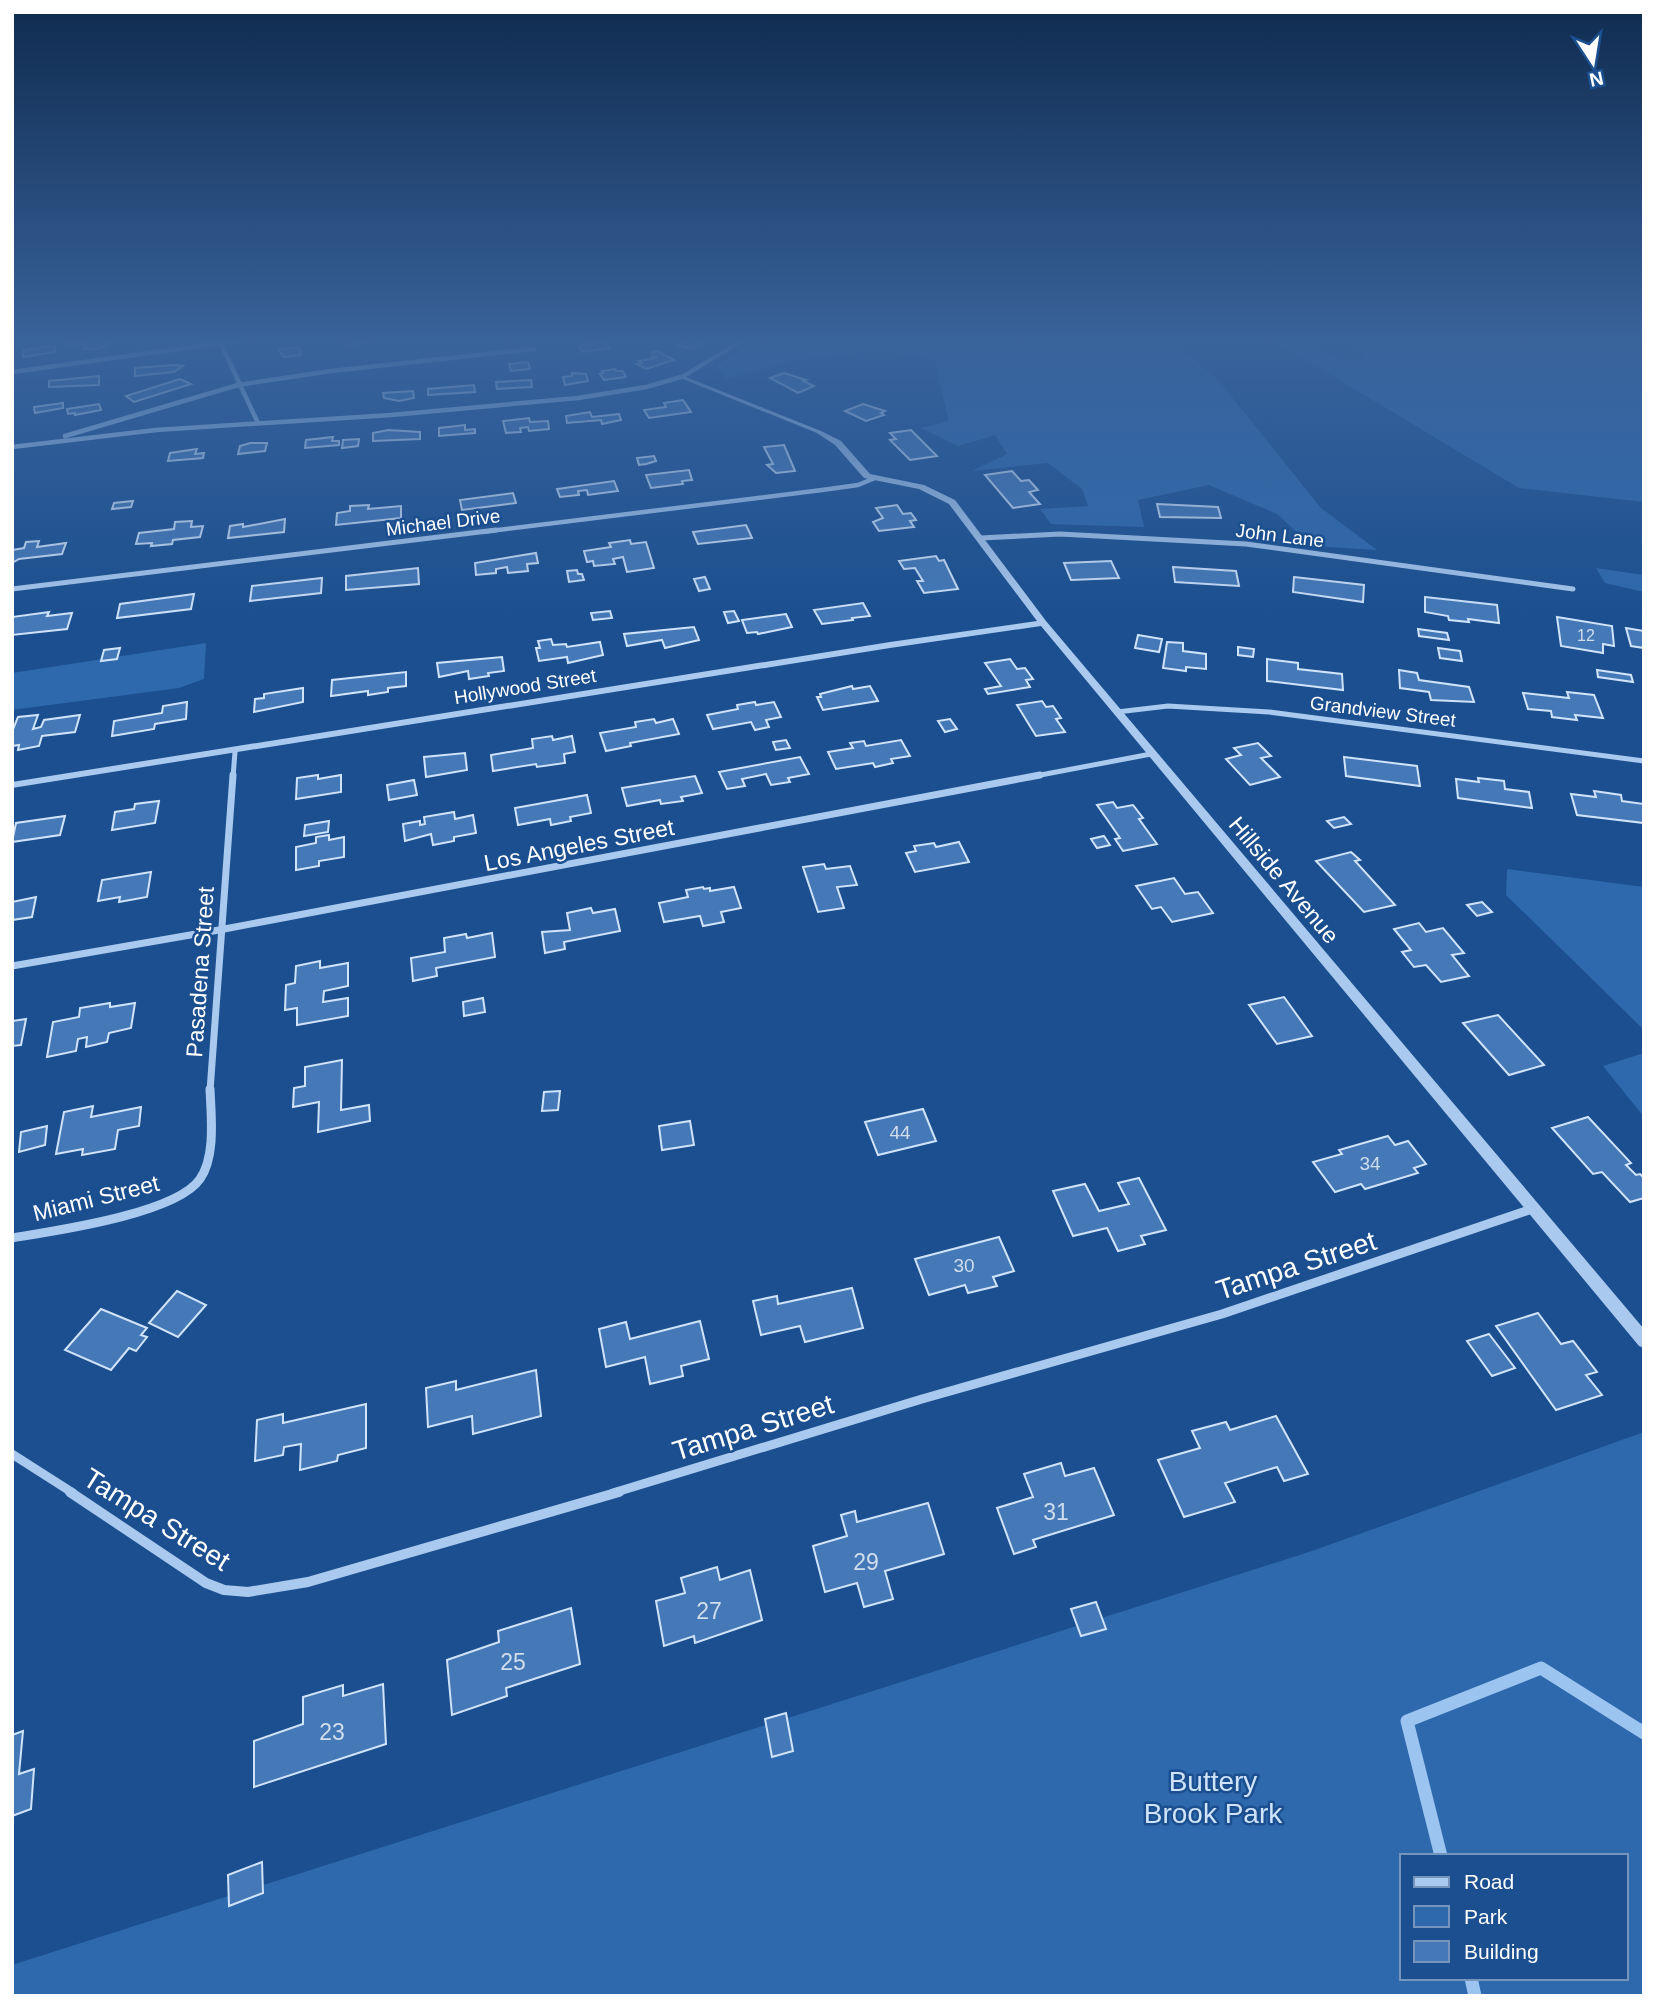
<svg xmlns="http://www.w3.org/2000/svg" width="1656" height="2008" font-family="Arial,sans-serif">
  <rect width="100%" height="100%" fill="#1b4f8f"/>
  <!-- green -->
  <g fill="#2e69ad" fill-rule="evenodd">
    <path d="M759,339H1170L1219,381L1321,508L1377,550L1312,546L1277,514L1209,485L1138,500L1144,527L1051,524L1040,509L1088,506L1082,489L1048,463L972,471L1007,454L995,435L958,446L921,428L949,421L934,359L883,350L790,361L727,379L717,366Z"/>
    <path d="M1271,339H1296L1341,360L1365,362L1352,340L1644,339V502L1519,488Z"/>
    <path d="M1596,568L1644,575V592L1605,583Z"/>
    <path d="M206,643L204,679L179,688L12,710V673Z"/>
    <path d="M1507,869L1644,887V1030L1506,895Z"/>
    <path d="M1644,1053V1117L1603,1066Z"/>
    <path d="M1644,1432V1996H12V1965L1312,1551ZM1402,1856H1626V1978H1402Z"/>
  </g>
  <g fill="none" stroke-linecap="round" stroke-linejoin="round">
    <!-- stream -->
    <g stroke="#9cc4f0" stroke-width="13">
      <path d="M1441,1856L1407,1721L1541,1668L1644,1733"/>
      <path d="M1471,1978L1475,1996"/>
    </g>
  </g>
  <!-- building -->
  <g fill="#4478b7" stroke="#cfe3fa" stroke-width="2">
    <path d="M79,339V342H86L109,340L108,346L95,349H84L85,345L78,344L67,345L68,340Z"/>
    <path d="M350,339H373L374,342L345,346L343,340Z"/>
    <path d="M689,339H709L692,349L678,346Z"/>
    <path d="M602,340L610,348L583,352L579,347Z"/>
    <path d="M55,346V352L23,357L24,350Z"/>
    <path d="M299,347L301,355L284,357L278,349Z"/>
    <path d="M657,351L674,360L646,369L637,364L642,363L639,361L655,358L652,357L656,356L651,353Z"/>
    <path d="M528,362L530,369L511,371L509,364Z"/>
    <path d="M174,365L183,366L174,372L135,376V368Z"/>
    <path d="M615,369L616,371H623L626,377L604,380L600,374L603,373L602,371Z"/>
    <path d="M572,373L586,374L588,381L565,385L563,377L572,376Z"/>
    <path d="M784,373L806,380L803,381L814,386L798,393L770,378Z"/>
    <path d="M99,376V385L49,387V381Z"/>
    <path d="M180,379L191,384L134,402L126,396Z"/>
    <path d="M531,380L532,387L497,389L496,382Z"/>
    <path d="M474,385L475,392L428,395V389Z"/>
    <path d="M413,391L414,398L399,401L384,398L383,393Z"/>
    <path d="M683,400L691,412L649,418L644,410L666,407L664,403Z"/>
    <path d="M63,403V408L35,413L34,407Z"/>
    <path d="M99,404L101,410L75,415V413L68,414L67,409Z"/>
    <path d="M863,404L885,411L881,413L884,415L866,421L845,411Z"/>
    <path d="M590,412L592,417L619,414L621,420L602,424L601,420L567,423L566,416Z"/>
    <path d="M529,418L530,422L548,421L549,429L529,431L528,427L520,428L521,432L506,433L503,421Z"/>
    <path d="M465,425V430L475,429V433L439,436V428Z"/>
    <path d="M388,430L420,432V439L373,441V433Z"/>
    <path d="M911,430L937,456L910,460L890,440L896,439L890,433Z"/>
    <path d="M333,437L332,441H339V445L305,448L306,440Z"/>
    <path d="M359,439L358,446L342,448L343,440Z"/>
    <path d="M250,443H267L265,451L238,454L240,446Z"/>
    <path d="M784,445L795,471L776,473L767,465L773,464L764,447Z"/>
    <path d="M197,449L195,454L204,453L203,458L168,461L170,453Z"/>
    <path d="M654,456L656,461L646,464L639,465L637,458Z"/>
    <path d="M689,470L692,480L682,481L683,484L651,488L646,475Z"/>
    <path d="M1012,471L1021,481L1029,480L1038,490L1029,492L1040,504L1013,508L985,475Z"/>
    <path d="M614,481L618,491L588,495L587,490L578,491L579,495L560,497L557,489Z"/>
    <path d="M513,493L516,503L462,510L460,500Z"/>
    <path d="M133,501L131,507L112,509L114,503Z"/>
    <path d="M1157,504L1218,507L1221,518L1160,517Z"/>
    <path d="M369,505L368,509L401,506V518L336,525L337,513L350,511V506Z"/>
    <path d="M897,505L903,514L911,513L916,520L910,521L914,527L879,531L873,522L883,518L876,508Z"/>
    <path d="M285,519L284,532L228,538L230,526L243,524V527Z"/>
    <path d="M192,521L191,527L203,526L200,537L173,540L172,544L151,546L152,543L136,544L139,533L174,529L175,522Z"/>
    <path d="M746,525L752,538L698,544L693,532Z"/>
    <path d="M630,540L631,544L646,542L654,568L627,572L623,557L613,559L615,564L594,566L593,561L587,562L584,551L611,547L609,543Z"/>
    <path d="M39,541L37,547L66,543L62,554L19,559L12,563V550L24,548L26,542Z"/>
    <path d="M536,553L538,563L527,564L528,571L508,573L507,567L496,569V573L476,575L475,563Z"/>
    <path d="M936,556L939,561L944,560L958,589L924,593L917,581H923L915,568L904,569L899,561Z"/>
    <path d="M1111,561L1119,578L1071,580L1064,563Z"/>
    <path d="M1173,567L1236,571L1239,586L1175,582Z"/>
    <path d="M418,568L419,584L346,590V576Z"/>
    <path d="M577,570L578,574H582L584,580L569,582L567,571Z"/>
    <path d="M705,577L710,589L699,591L694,579Z"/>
    <path d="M1294,577L1364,585L1363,602L1293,592Z"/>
    <path d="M322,578L321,593L250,601L252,586Z"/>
    <path d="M194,594L191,609L117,618L120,604Z"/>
    <path d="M1425,597L1497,605L1499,623L1468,619L1469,622L1449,620L1448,616L1425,612Z"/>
    <path d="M863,603L870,616L852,618L853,620L822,624L814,610Z"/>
    <path d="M610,611L612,618L593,620L591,613Z"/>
    <path d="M734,611L739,621L728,623L724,612Z"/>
    <path d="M49,612L47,616L72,613L67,629L12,635V617Z"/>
    <path d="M786,614L792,627L758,634L757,632L747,633L742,620Z"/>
    <path d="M1557,617L1612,626L1614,646L1603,644V653L1561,646Z"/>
    <path d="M694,627L699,640L665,648L662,640L627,646L624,634Z"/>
    <path d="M1626,628L1644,631V648L1631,646Z"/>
    <path d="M1418,629L1447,633L1449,640L1419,636Z"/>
    <path d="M1138,635L1162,639L1159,652L1135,648Z"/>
    <path d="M551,639L553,645L566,644L567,647L600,642L603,655L568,663L567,657L539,661L536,648H540L538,641Z"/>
    <path d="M1167,642L1183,643V651L1206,654V669L1186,667V671L1163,668Z"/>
    <path d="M1238,647L1254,649L1253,657L1238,655Z"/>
    <path d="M120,648L117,659L101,661L104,650Z"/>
    <path d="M1438,648L1460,651L1462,661L1440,658Z"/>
    <path d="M502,657L504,671L488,673L489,676L469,679L468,671L439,677L437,663Z"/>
    <path d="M1010,659L1017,669L1025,668L1033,679L1026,680L1030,687L988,694L985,689L1001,686L985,663Z"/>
    <path d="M1267,659L1298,663V669L1342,674L1343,690L1267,681Z"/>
    <path d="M1399,670L1417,673L1419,680L1469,687L1474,702L1431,700L1429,692L1400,688Z"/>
    <path d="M1597,670L1631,675L1633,682L1598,677Z"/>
    <path d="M406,672V686L388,688V692L368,695V691L331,696L332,680Z"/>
    <path d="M852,686L853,689L870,686L878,701L823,710L817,697H821L820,694Z"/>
    <path d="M303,688V702L254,712L255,699L264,698V694Z"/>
    <path d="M1567,692L1594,695L1603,718L1575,715L1577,720L1552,717L1551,711L1528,709L1523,693L1569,698Z"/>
    <path d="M1042,701L1046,707L1053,706L1061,718L1056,719L1065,732L1036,736L1017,705Z"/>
    <path d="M187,702L186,719L155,724L154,729L112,736L114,721L162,713L163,706Z"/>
    <path d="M755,702L756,705L774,702L781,717L766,720L769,727L755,730L751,722L713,729L707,715L738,709L737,705Z"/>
    <path d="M38,715L33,729L41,727L44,720L80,715L75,732L42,736L39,746L18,750L19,745L12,746V732L18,717Z"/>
    <path d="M654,719L656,723L673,719L679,734L630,743L631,746L606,751L600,733L636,727L635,722Z"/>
    <path d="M950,719L957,729L945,732L938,721Z"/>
    <path d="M552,736L553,740L572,736L575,752L564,754L565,763L537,767L536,764L493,771L491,755L533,748L532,739Z"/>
    <path d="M786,740L790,748L776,750L773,742Z"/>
    <path d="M901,740L910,756L891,759L893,763L875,767L873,763L836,769L828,752L853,748L850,743L864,741L866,746Z"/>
    <path d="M1258,743L1271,756L1261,758L1280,777L1250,785L1226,759L1241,755L1234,748Z"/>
    <path d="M465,753L467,770L426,777L424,757Z"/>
    <path d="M800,757L809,774L788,778L790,782L771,785L766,774L742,779L745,786L727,789L719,772Z"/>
    <path d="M1344,757L1417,766L1420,786L1346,776Z"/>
    <path d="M318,775V779L341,775V792L296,799L297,778Z"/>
    <path d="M695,776L702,793L681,797L683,801L661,804L660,800L627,806L622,788Z"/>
    <path d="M1478,778L1504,781L1505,789L1529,792L1532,808L1458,798L1456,779L1479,782Z"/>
    <path d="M414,780L417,795L389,800L387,785Z"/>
    <path d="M1594,791L1621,795L1622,801L1644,804V823L1577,815L1571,794L1596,797Z"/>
    <path d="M587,795L591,813L570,817L571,821L551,825L550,819L518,825L515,808Z"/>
    <path d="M159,801L155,823L112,830L115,812L134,809L135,804Z"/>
    <path d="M1113,802L1117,808L1133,805L1143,818L1139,819L1157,844L1123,851L1115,839L1120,838L1097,805Z"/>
    <path d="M454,812L455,819L473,815L476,833L454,837V841L433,845L431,834L405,841L403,824L420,821V825L425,824L424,817Z"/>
    <path d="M65,816L60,835L12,842L16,823Z"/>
    <path d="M1344,817L1351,824L1334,828L1327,821Z"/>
    <path d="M329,821L328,832L304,836L305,825Z"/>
    <path d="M329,835V840L344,837V857L319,861V866L296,870V847L316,843V837Z"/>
    <path d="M1104,836L1110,845L1097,848L1091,839Z"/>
    <path d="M959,842L969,862L915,872L906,853L916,851L914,846L934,843L936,847Z"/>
    <path d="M1351,852L1360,860L1355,861L1395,905L1364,912L1316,861Z"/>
    <path d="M824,864L826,869L850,866L857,885L837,887L844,908L818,912L803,867Z"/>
    <path d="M151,872L147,897L119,902L120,897L98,901L102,880Z"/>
    <path d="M1174,878L1185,894L1198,892L1213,913L1172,922L1161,907L1152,909L1136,886Z"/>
    <path d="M703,887L704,889L710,888V891L734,887L741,908L721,912L724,922L703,926L700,916L664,922L659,903L688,897L686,890Z"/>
    <path d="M36,897L32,917L12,920V902Z"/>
    <path d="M1482,902L1492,912L1477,916L1467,905Z"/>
    <path d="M591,908L593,913L615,909L620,931L564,942L565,949L545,953L542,932L570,930L567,913Z"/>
    <path d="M1419,923L1426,932L1443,928L1464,953L1452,955L1469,976L1441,982L1426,965L1414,967L1402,952L1411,950L1394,929Z"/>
    <path d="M492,933L495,957L436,968L437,976L413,981L411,958L445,952L444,938L466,934L467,938Z"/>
    <path d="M320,961V968L348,963V986L324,991L323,1002L348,998V1016L297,1025V1008L285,1010L286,985L295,983L296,966Z"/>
    <path d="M1284,997L1312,1036L1277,1044L1249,1005Z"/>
    <path d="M483,998L485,1012L464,1016L463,1002Z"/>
    <path d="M110,1003V1007L135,1003L131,1028L109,1033L107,1042L86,1047L87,1037L78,1039L76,1051L47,1057L53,1022L79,1017L80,1008Z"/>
    <path d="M1498,1015L1544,1065L1509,1075L1463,1023Z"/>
    <path d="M26,1019L21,1045L12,1046V1021Z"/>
    <path d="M342,1060L341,1110L369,1105L370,1121L318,1132L319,1102L293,1107L294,1088L305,1086V1067Z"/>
    <path d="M560,1091L558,1110L542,1111L544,1092Z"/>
    <path d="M93,1106L91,1117L141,1107L139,1126L118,1130L115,1149L82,1155L83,1149L56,1154L64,1112Z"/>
    <path d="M923,1109L936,1141L878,1155L865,1122Z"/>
    <path d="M1588,1117L1631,1163L1626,1165L1636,1175L1640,1174L1644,1178V1198L1630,1202L1602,1172L1593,1174L1552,1128Z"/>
    <path d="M690,1121L694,1145L662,1150L659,1126Z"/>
    <path d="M47,1126L45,1145L19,1152L21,1132Z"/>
    <path d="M1388,1136L1395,1145L1408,1141L1426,1164L1414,1168L1418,1173L1365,1189L1361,1184L1335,1192L1313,1162L1342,1154L1339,1150Z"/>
    <path d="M1139,1178L1166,1230L1141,1236L1145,1244L1118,1251L1107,1228L1073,1236L1053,1191L1085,1184L1099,1211L1129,1204L1118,1183Z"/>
    <path d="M999,1237L1014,1271L993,1277L997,1286L968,1293L965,1285L929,1295L915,1259Z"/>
    <path d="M852,1288L863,1328L805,1342L800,1326L761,1335L753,1301L777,1296L778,1304Z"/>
    <path d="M177,1291L206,1305L178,1337L149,1323Z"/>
    <path d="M101,1309L147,1328L141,1335L147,1337L136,1351L129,1348L111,1370L65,1350Z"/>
    <path d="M1538,1313L1561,1344L1573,1341L1597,1372L1586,1375L1602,1395L1556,1410L1496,1326Z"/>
    <path d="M700,1321L709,1359L681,1366L683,1376L650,1384L645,1357L606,1367L599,1329L626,1322L630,1339Z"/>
    <path d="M1489,1334L1515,1368L1492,1376L1467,1341Z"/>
    <path d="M536,1370L541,1416L473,1434L472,1416L428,1427L426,1388L456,1381V1390Z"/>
    <path d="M366,1404V1448L338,1455L337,1461L300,1470L301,1444L284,1447L283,1455L255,1461L257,1420L283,1414V1423Z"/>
    <path d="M1276,1416L1308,1474L1284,1481L1277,1467L1225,1483L1235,1502L1184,1517L1158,1460L1200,1448L1192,1431L1226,1422L1230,1430Z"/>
    <path d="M1061,1463L1065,1476L1094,1468L1114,1515L1033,1540L1036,1547L1014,1554L997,1508L1033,1497L1024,1474Z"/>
    <path d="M928,1503L944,1554L885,1571L893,1599L864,1607L857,1583L825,1592L813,1546L847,1536L841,1515L855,1511L857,1522Z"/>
    <path d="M717,1567L720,1580L750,1570L762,1620L695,1643L694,1636L664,1646L656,1601L685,1593L681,1578Z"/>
    <path d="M1096,1602L1106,1629L1081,1636L1071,1609Z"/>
    <path d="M571,1608L580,1664L506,1688L507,1696L452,1715L447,1660L499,1642L498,1631Z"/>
    <path d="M383,1684L386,1744L254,1787V1741L303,1724V1697L343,1685V1696Z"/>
    <path d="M786,1713L793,1751L772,1757L765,1719Z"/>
    <path d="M23,1731L19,1774L34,1769L31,1809L12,1816V1735Z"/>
    <path d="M262,1862L263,1893L229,1906L228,1875Z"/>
  </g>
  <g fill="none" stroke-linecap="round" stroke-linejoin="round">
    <!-- minor-far4 -->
    <g stroke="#a9c9ee" stroke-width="4.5">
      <path d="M221,344L258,423"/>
      <path d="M12,372L250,339"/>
      <path d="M65,436L238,385L331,371L534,349"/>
      <path d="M12,447L156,430L391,415L578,398L646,387L681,377"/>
      <path d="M482,532L822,490L858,485L875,478"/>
    </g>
    <!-- minor-far3 -->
    <g stroke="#a9c9ee" stroke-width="5">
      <path d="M981,538L1060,534L1246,544L1573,589"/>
      <path d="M12,589L496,530"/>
      <path d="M1117,712L1168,706L1269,712L1644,761"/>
      <path d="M233,777L235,752"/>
      <path d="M1030,777L1151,754"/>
    </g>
    <!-- minor-far2 -->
    <g stroke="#a9c9ee" stroke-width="7">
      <path d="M12,966L219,930L1040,775"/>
      <path d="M210,1091L233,775"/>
    </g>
    <!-- minor-far1 -->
    <g stroke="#a9c9ee" stroke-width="9">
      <path d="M12,1238C54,1231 176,1214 200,1179C216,1156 211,1115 210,1089"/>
      <path d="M12,1454L73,1493"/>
      <path d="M613,1493L922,1399L1222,1314L1532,1209"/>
    </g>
    <!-- minor -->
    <path stroke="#a9c9ee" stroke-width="10" d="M70,1492L206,1583L224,1590L248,1592L308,1582L619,1492"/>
    <!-- tertiary -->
    <path fill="#a9c9ee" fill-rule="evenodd" d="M741,339H749L686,377L821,431L841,441L870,474L924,485L955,500L1046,621L1644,1329V1348L1639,1346L1041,626L890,648L12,788V782L890,642L1037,621L949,504L919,489L864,478L835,445L817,433L678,377Z"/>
  </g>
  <!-- sky -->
  <linearGradient id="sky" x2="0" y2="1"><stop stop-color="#0f2b4f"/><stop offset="0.55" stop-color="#39639b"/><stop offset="1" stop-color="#39639b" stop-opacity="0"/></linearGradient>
  <rect width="1656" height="620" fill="url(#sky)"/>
  <g text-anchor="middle" stroke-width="5" stroke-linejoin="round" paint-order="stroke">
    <!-- far-number labels -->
    <g font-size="16" fill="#d0dded">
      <text x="1586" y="641">12</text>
    </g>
    <!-- far-street labels -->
    <g font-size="19" fill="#fff" stroke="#1b4f8f">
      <text transform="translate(443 522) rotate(-7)" y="7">Michael Drive</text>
      <text transform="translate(1280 535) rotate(7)" y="7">John Lane</text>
      <text transform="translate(525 686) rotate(-9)" y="7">Hollywood Street</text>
      <text transform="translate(1383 711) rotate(7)" y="7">Grandview Street</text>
    </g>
    <!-- number labels -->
    <g font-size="19" fill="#d0dded">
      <text x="900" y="1139">44</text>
      <text x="1370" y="1170">34</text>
      <text x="964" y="1272">30</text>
    </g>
    <!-- street labels -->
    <g font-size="23" fill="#fff" stroke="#1b4f8f">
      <text transform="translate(579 845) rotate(-11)" y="8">Los Angeles Street</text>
      <text transform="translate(1284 880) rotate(50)" y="8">Hillside Avenue</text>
      <text transform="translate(200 972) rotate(-86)" y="8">Pasadena Street</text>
      <text transform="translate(96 1198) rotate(-14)" y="8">Miami Street</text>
    </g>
    <!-- near-number labels -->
    <g font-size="23" fill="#d0dded">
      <text x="1056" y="1520">31</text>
      <text x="866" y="1570">29</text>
      <text x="709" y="1619">27</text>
      <text x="513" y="1670">25</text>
      <text x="332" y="1740">23</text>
    </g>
    <!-- near-street labels -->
    <g font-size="28" fill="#fff" stroke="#1b4f8f">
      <text transform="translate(1296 1265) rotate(-18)" y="10">Tampa Street</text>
      <text transform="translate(753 1427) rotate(-17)" y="10">Tampa Street</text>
      <text transform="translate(157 1519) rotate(32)" y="10">Tampa Street</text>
    </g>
    <!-- near-park labels -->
    <g font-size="28" fill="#cfe3fa" stroke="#1b4f8f">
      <text x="1213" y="1791">Buttery<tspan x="1213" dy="32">Brook Park</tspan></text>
    </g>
  </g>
  <!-- border -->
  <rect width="1656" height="2008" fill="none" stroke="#ffffff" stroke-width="28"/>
  <!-- legend -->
  <rect x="1400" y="1854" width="228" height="126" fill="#1b4f8f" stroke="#7695bc" stroke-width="2"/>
  <rect x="1414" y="1877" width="35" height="10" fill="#a9c9ee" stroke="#7695bc" stroke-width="2"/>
  <text x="1464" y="1889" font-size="21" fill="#ffffff">Road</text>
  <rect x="1414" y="1906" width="35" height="21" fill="#2e69ad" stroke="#7695bc" stroke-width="2"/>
  <text x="1464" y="1924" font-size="21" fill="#ffffff">Park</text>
  <rect x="1414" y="1941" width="35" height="21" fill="#4478b7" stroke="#7695bc" stroke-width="2"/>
  <text x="1464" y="1959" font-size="21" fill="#ffffff">Building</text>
  <!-- north arrow -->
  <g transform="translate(1593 63) rotate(168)" stroke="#1b4f8f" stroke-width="5" paint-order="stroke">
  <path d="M0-5L12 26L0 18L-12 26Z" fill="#ffffff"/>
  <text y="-10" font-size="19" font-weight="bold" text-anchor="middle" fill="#ffffff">N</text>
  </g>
</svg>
